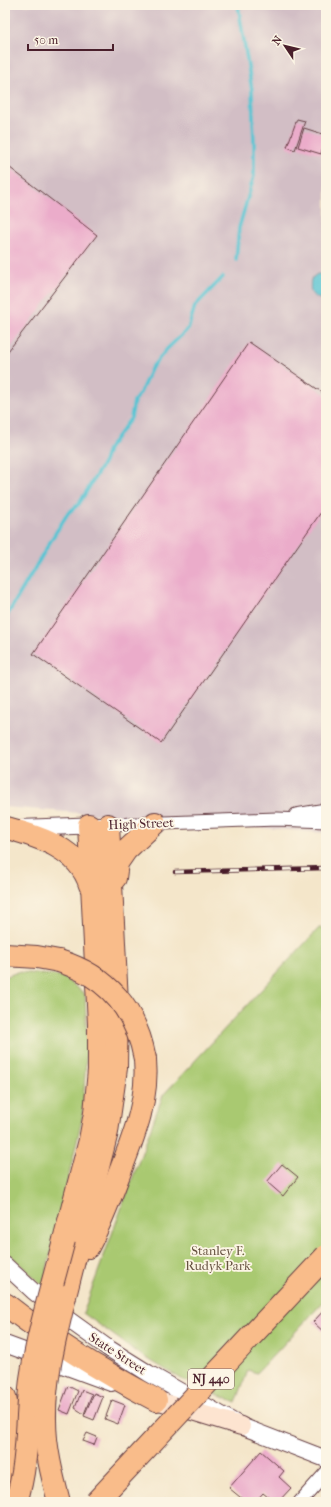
<svg xmlns="http://www.w3.org/2000/svg" width="331" height="1507" font-family="'IM FELL French Canon',serif">
  <rect width="100%" height="100%" fill="#fcf5e5"/>
  <filter id="ink" filterUnits="userSpaceOnUse"><feTurbulence type="fractalNoise" baseFrequency=".025" numOctaves="2"/><feDisplacementMap in="SourceGraphic" scale="8" xChannelSelector="R" yChannelSelector="G"/><feConvolveMatrix kernelMatrix="1 2 1 2 8 2 1 2 1" color-interpolation-filters="sRGB"/></filter>
  <filter id="wash" filterUnits="userSpaceOnUse"><feTurbulence type="fractalNoise" baseFrequency=".012" numOctaves="4" result="noise"/><feDisplacementMap in="SourceGraphic" scale="16" xChannelSelector="R" yChannelSelector="G"/><feGaussianBlur stdDeviation="0.9" result="paint"/><feColorMatrix in="noise" values="0 0 0 0 0 0 0 0 0 0 0 0 0 0 0 0 0 1.4 0 .05"/><feComposite in="paint" operator="in"/></filter>
  <g filter="url(#wash)">
    <rect width="100%" height="100%" fill="#f4e6ca"/>
    <!-- industrial -->
    <path fill="#d2bec5" d="M5,5H326V833L5,807Z"/>
    <!-- green -->
    <g fill="#a9c971" stroke="#7a744e">
      <path d="M319,928H326V1299L257,1373L248,1370L236,1403L185,1381L141,1355L83,1313L163,1095Z"/>
      <path d="M18,972L62,976L85,994L87,1045L82,1119L43,1286L5,1250V977Z"/>
    </g>
    <!-- water -->
    <path fill="#58c4d3" stroke="#51727f" d="M317,274L326,275V302C312,295 309,297 311,279Z"/>
    <g fill="none" stroke-linecap="round" stroke-linejoin="round">
      <!-- stream -->
      <g stroke="#58c4d3" stroke-width="3.5">
        <path d="M236,260L239,228L254,176V143L252,90L238,5"/>
        <path d="M5,619L53,537L68,513L79,504L104,462L108,449L131,418L134,401L140,393L152,367L167,349L188,329L195,306L223,277"/>
      </g>
    </g>
    <g id="blocks">
      <!-- building -->
      <g fill="#ebacca">
        <path d="M297,119L305,121L295,150L287,147Z"/>
        <path d="M304,128L326,135L321,154L298,147Z"/>
        <path d="M5,164L97,235L5,355Z"/>
        <path d="M249,342L326,395V505L161,743L33,654Z"/>
        <path d="M282,1164L298,1177L283,1196L267,1182Z"/>
        <path d="M326,1308V1334L313,1322Z"/>
        <path d="M68,1386L78,1391L69,1414L59,1410Z"/>
        <path d="M82,1390L92,1394L84,1414L75,1408Z"/>
        <path d="M94,1393L103,1397L94,1420L84,1416Z"/>
        <path d="M112,1400L125,1405L118,1424L105,1419Z"/>
        <path d="M87,1433L97,1437L94,1445L83,1441Z"/>
        <path d="M261,1451L284,1471L279,1477L291,1488L278,1502H274L263,1493L255,1502H246L229,1488Z"/>
      </g>
    </g>
  </g>
  <g filter="url(#ink)">
    <use href="#blocks" fill-opacity="0" stroke="#643d43" stroke-width="1"/>
    <g fill="none" stroke-linecap="round" stroke-linejoin="round">
      <!-- minor casing -->
      <g stroke="#643d43" stroke-width="15">
        <g id="minor">
          <path d="M296,815L326,810"/>
          <path d="M108,825L277,819L326,821"/>
          <path d="M300,1502L326,1473"/>
        </g>
      </g>
      <!-- tertiary casing -->
      <g stroke="#643d43" stroke-width="18">
        <g id="tertiary">
          <path d="M20,828L100,825"/>
          <path d="M5,1265L33,1291L69,1320L108,1348L148,1373L241,1426L326,1459"/>
          <path d="M5,1344L111,1383"/>
        </g>
      </g>
      <!-- secondary casing -->
      <g stroke="#643d43" stroke-width="20">
        <path id="secondary" d="M156,1400L241,1426"/>
      </g>
      <!-- motorway casing -->
      <g stroke="#643d43" stroke-width="24">
        <g id="motorway">
          <path d="M7,828C40,837 79,849 90,885"/>
          <path d="M115,878L117,863L126,850L155,823"/>
          <path d="M5,955L37,957L59,961"/>
          <path d="M64,1240L90,1140L95,1113L99,1070V1024L89,825"/>
          <path d="M88,1247C100,1224 109,1201 118,1177C133,1138 149,1101 145,1059"/>
          <path d="M65,1296L107,1132L116,1068L117,1002L108,825"/>
          <path d="M5,1304C52,1341 103,1372 156,1400"/>
          <path d="M5,1397C12,1429 12,1462 5,1494"/>
        </g>
      </g>
      <!-- minor -->
      <use href="#minor" stroke="#fff" stroke-width="13"/>
      <!-- tertiary -->
      <use href="#tertiary" stroke="#fff" stroke-width="16"/>
      <!-- secondary -->
      <use href="#secondary" stroke="#fde4d0" stroke-width="18"/>
      <!-- motorway -->
      <use href="#motorway" stroke="#f9bc8a" stroke-width="22"/>
      <!-- rail casing -->
      <g stroke="#4a1f2b" stroke-width="4.5">
        <path id="rail" d="M175,872L326,868"/>
      </g>
      <!-- rail -->
      <use href="#rail" stroke="#fcf5e5" stroke-width="3" stroke-dasharray="9" stroke-linecap="butt"/>
      <!-- motorway-bridge casing -->
      <g stroke="#643d43" stroke-width="24" stroke-linecap="butt">
        <g id="motorway-bridge">
          <path d="M59,961C108,976 136,1010 145,1059"/>
          <path d="M16,1502C29,1462 26,1420 31,1379C38,1332 52,1286 64,1240"/>
          <path d="M59,1502C52,1475 45,1448 45,1420C44,1378 56,1336 65,1296"/>
          <path d="M96,1502L326,1256"/>
        </g>
      </g>
      <!-- motorway-bridge -->
      <use href="#motorway-bridge" stroke="#f9bc8a" stroke-width="22"/>
    </g>
  </g>
  <g text-anchor="middle" stroke-width="3.5" stroke-linejoin="round" paint-order="stroke">
    <!-- shield labels -->
    <rect fill="#fcf5e5" stroke="#7f5f63" stroke-width="1" x="188" y="1369" width="46" height="20" rx="3"/>
    <g font-size="12" font-weight="bold" fill="#4a1f2b">
      <text x="211" y="1383">NJ 440</text>
    </g>
    <!-- street labels -->
    <g font-size="13" fill="#4a1f2b" stroke="#fcf5e5">
      <text transform="translate(141 823) rotate(-2)" y="5">High Street</text>
      <text transform="translate(118 1353) rotate(33)" y="5">State Street</text>
    </g>
    <!-- park labels -->
    <g font-size="13" fill="#665240" stroke="#fcf5e5">
      <text x="218" y="1255">Stanley F.<tspan x="218" dy="15">Rudyk Park</tspan></text>
    </g>
  </g>
  <!-- margin -->
  <rect width="331" height="1507" fill="none" stroke="#fcf5e5" stroke-width="20"/>
  <!-- north arrow -->
  <g transform="translate(285 46) rotate(305)" stroke="#fcf5e5" stroke-width="3" paint-order="stroke">
  <path d="M0-3L7 15L0 10L-7 15Z" fill="#4a1f2b"/>
  <text y="-6" font-size="11" font-weight="bold" text-anchor="middle" fill="#4a1f2b">N</text>
  </g>
  <!-- scale -->
  <path d="M28 44v6h85v-6" fill="none" stroke="#4a1f2b" stroke-width="2"/>
  <text x="34" y="44" font-size="12" fill="#4a1f2b" stroke="#fcf5e5" stroke-width="3" paint-order="stroke">50 m</text>
</svg>
